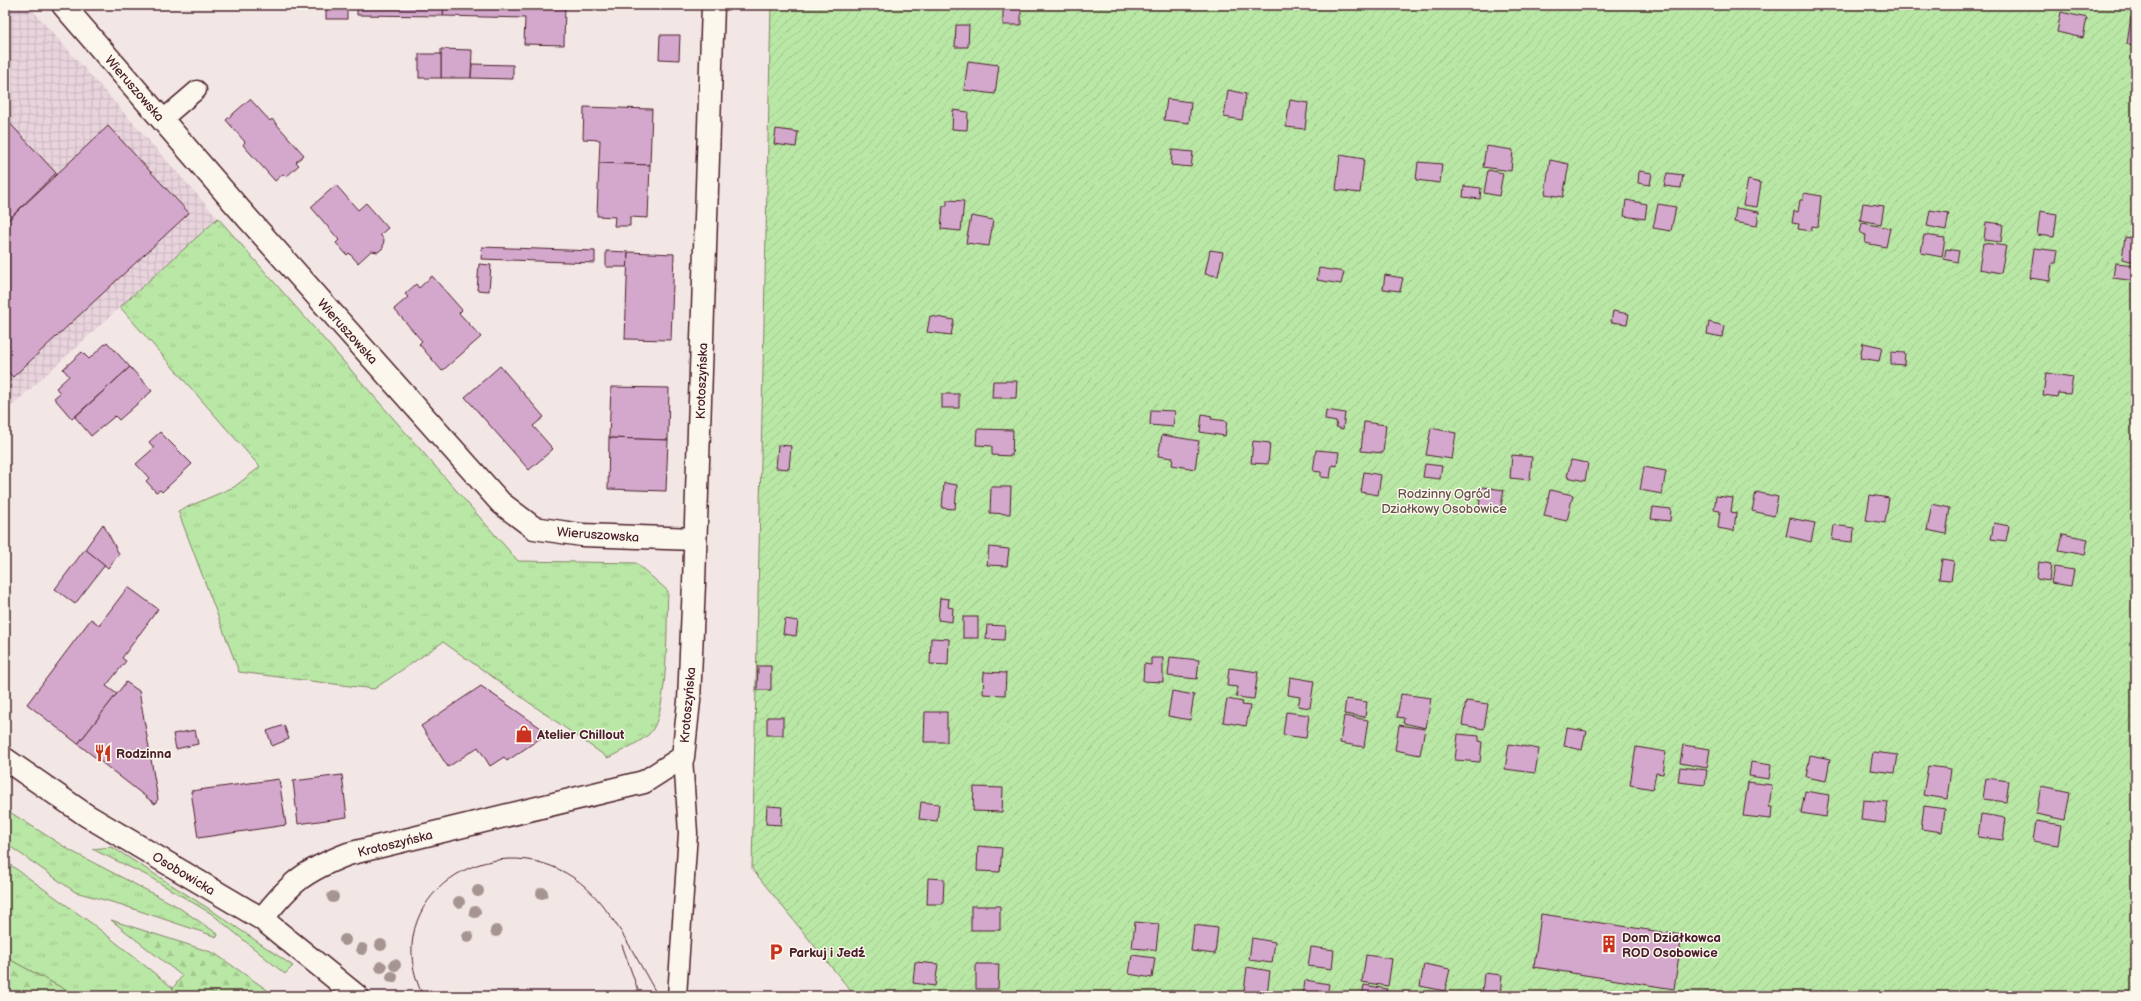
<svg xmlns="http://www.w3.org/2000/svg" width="2141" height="1001" font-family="'Balsamiq Sans',sans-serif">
  <defs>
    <pattern id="industrial-grid" width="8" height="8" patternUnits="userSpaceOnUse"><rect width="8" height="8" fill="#e9d4de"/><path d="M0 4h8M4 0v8" fill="none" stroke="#c9b6bf"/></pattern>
    <pattern id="grass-tufts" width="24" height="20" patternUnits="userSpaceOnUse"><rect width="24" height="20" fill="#b9e7a5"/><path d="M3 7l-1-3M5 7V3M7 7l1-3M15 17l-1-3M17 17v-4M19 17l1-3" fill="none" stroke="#a1c68e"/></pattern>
    <pattern id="forest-firs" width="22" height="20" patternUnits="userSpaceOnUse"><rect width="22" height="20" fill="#b9e7a5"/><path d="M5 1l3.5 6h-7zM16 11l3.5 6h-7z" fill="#a1c68e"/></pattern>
    <pattern id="garden-furrows" width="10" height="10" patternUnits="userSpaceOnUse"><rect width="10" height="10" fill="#b9e7a5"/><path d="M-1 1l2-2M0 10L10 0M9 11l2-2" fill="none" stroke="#a1c68e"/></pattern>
  </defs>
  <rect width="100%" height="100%" fill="#f3e7e6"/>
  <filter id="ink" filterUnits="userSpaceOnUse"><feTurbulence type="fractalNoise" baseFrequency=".025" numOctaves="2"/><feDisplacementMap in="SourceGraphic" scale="8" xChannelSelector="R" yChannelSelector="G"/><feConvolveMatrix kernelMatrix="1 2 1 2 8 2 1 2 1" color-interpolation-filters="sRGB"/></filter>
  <g filter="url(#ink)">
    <!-- industrial -->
    <path fill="url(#industrial-grid)" d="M5,5H28L218,218L5,412Z"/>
    <!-- grass -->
    <g fill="url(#grass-tufts)" stroke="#828368">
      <path d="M218,218L518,561L636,563L668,591C666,621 670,717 648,735C637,744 621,751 608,758L443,642L374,689L239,672L178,511L234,487L260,467L120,307Z"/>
      <path d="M5,809L71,851L175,905L218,934L217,937L119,904L75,892L5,843Z"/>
      <path d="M112,847L214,912L293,966L285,974L212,914L146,875L92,849Z"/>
      <path d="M5,861L94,925L173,988L175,996H77L5,957Z"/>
    </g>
    <!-- forest -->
    <g fill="url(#forest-firs)" stroke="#828368">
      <path d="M111,920L214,953L276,996H175L173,988L182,976Z"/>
      <path d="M5,957L77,996H5Z"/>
    </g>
    <!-- garden -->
    <path fill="url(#garden-furrows)" stroke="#828368" d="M771,5H2136V996H855L752,869Z"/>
    <!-- building -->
    <g fill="#d3a8cc" stroke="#4a1f2b">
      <rect x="326" y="5" width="21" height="14"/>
      <path d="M357,5H444L443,16L357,15Z"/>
      <path d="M444,5H565L564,45L524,44L525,18L443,16Z"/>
      <rect x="1003" y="5" width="18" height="20"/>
      <path d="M2061,12L2087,18L2083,38L2057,32Z"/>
      <path d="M2131,17L2136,18V45L2127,44Z"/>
      <path d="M956,25H969L968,47H955Z"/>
      <path d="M660,35H680L679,60L659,59Z"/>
      <path d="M441,49L472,50L471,78H441Z"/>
      <rect x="419" y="54" width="22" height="24"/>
      <path d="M968,61L999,65L995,94L964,90Z"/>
      <path d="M472,64L513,65V79L471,78Z"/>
      <path d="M1228,90L1246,94L1242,120L1224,117Z"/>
      <path d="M250,99L270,121L272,119L304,155L296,162L299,165L286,177L283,174L275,181L243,145L245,142L226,120Z"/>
      <path d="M1167,99L1191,102L1189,123L1164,120Z"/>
      <path d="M1290,100L1308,103L1305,129L1286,127Z"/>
      <path d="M584,107L652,109L650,165L599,163L600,140L583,139Z"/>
      <path d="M953,110L968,112L967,130L952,129Z"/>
      <path d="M5,118L56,173L5,223Z"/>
      <path d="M108,126L189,213L13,377L5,369V223Z"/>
      <path d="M776,129L798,132L796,147L774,144Z"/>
      <path d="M1486,146L1513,150L1511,171L1483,167Z"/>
      <path d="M1172,150L1193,152L1191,167L1171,165Z"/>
      <path d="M1340,155L1364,159L1360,193L1336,190Z"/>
      <path d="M1550,160L1569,164L1563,197L1545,194Z"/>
      <path d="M1418,162L1442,164L1440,183L1416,180Z"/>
      <path d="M599,163L650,165L648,218L630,217V226H614L615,217L597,216Z"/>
      <path d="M1488,170L1503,173L1499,196L1484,193Z"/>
      <path d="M1639,171L1652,173L1650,185L1638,183Z"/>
      <path d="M1667,173L1683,175L1681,188L1664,186Z"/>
      <path d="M1748,180L1761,183L1757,207L1743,205Z"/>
      <path d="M336,185L358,210L366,203L388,228L380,235L384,239L383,248L378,252L371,251L358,263L349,253L347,255L336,243L339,240L311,207Z"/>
      <path d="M1464,186L1481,188L1480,199L1463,197Z"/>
      <path d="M1804,193L1821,196L1818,227L1812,226L1811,231L1798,229L1799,224L1792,223L1794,211L1798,212L1800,200H1803Z"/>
      <path d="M947,200L964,201L961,231L941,229L943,206H947Z"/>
      <path d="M1626,200L1647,204L1645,219L1624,216Z"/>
      <path d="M1863,203L1884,206L1881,224L1860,220Z"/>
      <path d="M1658,204L1676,207L1671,231L1653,228Z"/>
      <path d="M1736,208L1759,212L1757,226L1734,222Z"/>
      <path d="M1930,210L1949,213L1946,230L1927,226Z"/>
      <path d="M2040,211L2057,214L2054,237L2037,235Z"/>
      <path d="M971,216L993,220L989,246L966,243Z"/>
      <path d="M1986,222L2003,224L2001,242L1984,240Z"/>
      <path d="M1862,223L1890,228L1886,247L1865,243L1866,235L1860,233Z"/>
      <path d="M2132,225L2136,226V262L2122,259L2125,237L2130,238Z"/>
      <path d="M1924,235L1945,238L1942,257L1921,253Z"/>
      <path d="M1983,243L2006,246L2001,273L1979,269Z"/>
      <path d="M482,247L595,251V263L481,259Z"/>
      <path d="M2034,248L2058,251L2056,263H2052L2050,281L2030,278Z"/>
      <path d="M1946,249L1959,251L1957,262L1944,259Z"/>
      <path d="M1210,250L1223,252L1218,276L1205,274Z"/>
      <path d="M606,251L628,252L627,267H606Z"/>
      <path d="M628,252L674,254L671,340L625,339Z"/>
      <path d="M2115,263L2136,265V281L2113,278Z"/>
      <path d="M479,264L491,265L489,291L477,290Z"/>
      <path d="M1319,268L1344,272L1341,284L1317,280Z"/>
      <path d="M1385,275L1403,278L1400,291L1383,289Z"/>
      <path d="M432,276L462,310L459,313L481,337L442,371L419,344L422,341L394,309L408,297L405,294L416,284L419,288Z"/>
      <path d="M1613,311L1629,314L1627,324L1611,322Z"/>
      <path d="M930,316L954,320L951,335L927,332Z"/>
      <path d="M1709,322L1724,326L1722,337L1707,334Z"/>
      <path d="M107,342L130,367L72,419L54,398L60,393L56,388L69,376L63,369L82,352L89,359Z"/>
      <path d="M1863,343L1882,347L1879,361L1860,358Z"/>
      <path d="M1891,352L1905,353L1904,365L1891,364Z"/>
      <path d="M500,366L544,417L533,426L553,449L529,470L465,397Z"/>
      <path d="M130,367L152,391L119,420L115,416L91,436L75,417Z"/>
      <path d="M2046,373L2073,377L2070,394L2058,393L2057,397L2043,395Z"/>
      <path d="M993,381H1017L1016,398H992Z"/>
      <path d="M611,387L669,388L668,440L609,438Z"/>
      <rect x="942" y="394" width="17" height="14"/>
      <path d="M1151,410L1175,411L1173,427L1150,425Z"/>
      <path d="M1326,410L1345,413L1343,429L1336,427L1337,422L1325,420Z"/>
      <path d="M1202,414L1212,416L1211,419L1227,421L1225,436L1200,432Z"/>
      <path d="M1364,422L1386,425L1383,453L1361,451Z"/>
      <path d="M1431,428L1456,433L1452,459L1426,455Z"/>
      <path d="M977,429L1013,430L1012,456L992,455V446L976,445Z"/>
      <path d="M160,432L192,464L162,492L160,490L156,492L146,481L149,478L136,464L154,448L149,442Z"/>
      <path d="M1162,435L1199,441L1195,469L1172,465L1173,458L1158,456Z"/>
      <path d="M609,438L668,440L666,491L608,489Z"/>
      <path d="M1253,441L1270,443L1268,464L1251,463Z"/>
      <path d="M778,445L791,446L789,469L776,468Z"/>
      <path d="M1316,450L1339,452L1337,466L1332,465L1330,478L1321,477V472L1313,471Z"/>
      <path d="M1512,455L1532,457L1530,480L1510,478Z"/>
      <path d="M1571,460L1588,463L1585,481L1567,477Z"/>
      <path d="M1425,464L1442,466L1440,479L1423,477Z"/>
      <path d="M1644,467L1666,471L1662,494L1640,490Z"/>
      <path d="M1364,472L1381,475L1378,495L1361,492Z"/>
      <path d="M944,483L957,485L955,509L942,508Z"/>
      <path d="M991,487H1011L1010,514L990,513Z"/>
      <path d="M1482,487L1504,490L1500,511L1479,507Z"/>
      <path d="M1550,490L1573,495L1567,521L1544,516Z"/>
      <path d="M1756,492L1778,497L1774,516L1752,511Z"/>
      <path d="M1870,495L1889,498L1885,523L1866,520Z"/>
      <path d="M1716,496L1733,498L1731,512L1736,513L1734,531L1718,528L1720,511L1714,510Z"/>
      <path d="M1932,504L1950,508L1946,534L1927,530Z"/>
      <path d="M1653,507L1671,509L1670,521L1651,519Z"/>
      <path d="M1790,518L1815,523L1811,542L1786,536Z"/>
      <path d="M1994,523L2009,526L2006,541L1991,539Z"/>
      <path d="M103,524L119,554L108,568L85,549Z"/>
      <path d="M1834,525L1854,528L1853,542L1832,540Z"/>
      <path d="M2063,534L2088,539L2085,555L2059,550Z"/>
      <path d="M989,547L1009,549L1007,566L987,565Z"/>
      <path d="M85,549L105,565L75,604L55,589Z"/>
      <path d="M1942,559L1954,561L1951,580L1939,579Z"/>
      <path d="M2039,562L2051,564L2049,581L2037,579Z"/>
      <path d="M2054,567L2074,570L2071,586L2051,583Z"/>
      <path d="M128,587L158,609L122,658L126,661L106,686L117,694L78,744L27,704L91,619L99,625Z"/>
      <path d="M940,598L949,599L948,607L953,608L952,622L938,620Z"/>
      <path d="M5,601L9,604L5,609Z"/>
      <rect x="963" y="617" width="15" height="21"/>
      <path d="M785,619L798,621L796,636L783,634Z"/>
      <path d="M987,625L1005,626L1004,640L986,639Z"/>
      <path d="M931,638L949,639L948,665L930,664Z"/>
      <path d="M1170,657L1199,660L1197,679L1168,676Z"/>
      <path d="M1151,658H1163V682L1143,681L1144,664L1151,665Z"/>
      <path d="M758,666H771V690H757Z"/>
      <path d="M1229,668L1258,672L1254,699L1236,697L1238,687L1227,686Z"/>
      <path d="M984,672L1006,673L1005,695L983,694Z"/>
      <path d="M1290,677L1314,681L1310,708L1298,706L1300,697L1288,695Z"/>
      <path d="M126,682L139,691L158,799L155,804L78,744Z"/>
      <path d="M481,686L548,733L507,761L504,757L490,766L478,747L448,767L421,726Z"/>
      <path d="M1172,691L1194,695L1190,720L1168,716Z"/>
      <path d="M1401,694L1431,698L1426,728L1403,723L1404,718L1397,717Z"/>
      <path d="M1227,699L1243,702L1242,705L1250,706L1246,726L1223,722Z"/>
      <path d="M1346,699L1367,702L1365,717L1344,714Z"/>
      <path d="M1466,701L1488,704L1484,729L1462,725Z"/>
      <path d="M925,712H947V742H924Z"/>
      <path d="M1286,712L1309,715L1306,738L1283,735Z"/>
      <path d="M1344,716L1368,720L1364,747L1340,743Z"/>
      <rect x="767" y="717" width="16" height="18"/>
      <path d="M284,725L289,739L272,746L267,731Z"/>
      <path d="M1399,725L1425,729L1420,755L1395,750Z"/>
      <path d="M1567,728L1586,731L1582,750L1564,746Z"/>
      <path d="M195,730L198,744L176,749L173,734Z"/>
      <path d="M1458,734L1479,736V741L1482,742L1480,762L1455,760Z"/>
      <path d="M1509,744L1539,749L1535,773L1505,769Z"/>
      <path d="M1683,745L1710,749L1707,768L1680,763Z"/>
      <path d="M1636,747L1666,752L1663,774L1656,773L1653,789L1630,785Z"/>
      <path d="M1873,752L1898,755L1895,773L1870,770Z"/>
      <path d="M1810,755L1830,759L1826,781L1806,777Z"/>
      <path d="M1751,762L1771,765L1769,779L1749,776Z"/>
      <path d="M1928,766L1951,769L1947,799L1923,795Z"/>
      <path d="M1680,767L1707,770L1705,785L1678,782Z"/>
      <path d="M342,775L347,817L298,824L293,781Z"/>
      <path d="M1986,778L2009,781L2006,802L1983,799Z"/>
      <path d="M279,779L286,825L198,838L191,791Z"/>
      <path d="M1748,782L1772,785L1769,807H1772L1771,819L1743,816Z"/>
      <path d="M2041,786L2070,792L2065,820L2036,814Z"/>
      <path d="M974,787L1003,788L1002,812L973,811Z"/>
      <path d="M1805,791L1829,795L1826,817L1801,813Z"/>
      <path d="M1863,800L1888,802L1885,823L1861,820Z"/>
      <path d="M921,802L939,804L937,821L919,819Z"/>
      <path d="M767,806L782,807L781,825L766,824Z"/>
      <path d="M1924,806L1945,809L1942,832L1921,829Z"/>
      <path d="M1981,814L2006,818L2003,840L1978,837Z"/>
      <path d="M2036,821L2061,825L2058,845L2033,841Z"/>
      <path d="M978,846L1002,848L1000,872L977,871Z"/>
      <path d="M928,878L944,879L943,904H927Z"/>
      <rect x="971" y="906" width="29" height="24"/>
      <path d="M1541,914L1682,935L1674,989L1534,967Z"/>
      <path d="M1135,922L1159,924L1156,950L1132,948Z"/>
      <path d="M1194,925L1218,928L1215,954L1191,951Z"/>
      <path d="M1252,938L1275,942L1272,963L1249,960Z"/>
      <path d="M1311,947L1334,950L1332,969L1308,966Z"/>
      <path d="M1132,955L1155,958L1152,978L1129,974Z"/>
      <path d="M1366,955L1392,959L1388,986L1362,982Z"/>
      <path d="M915,962L938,964L935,986L913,983Z"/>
      <path d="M976,964H999L998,989H976Z"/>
      <path d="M1424,964L1450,969L1445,991L1420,986Z"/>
      <path d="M1247,967L1270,971L1267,994L1244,991Z"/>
      <path d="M1484,973L1502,975L1500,995L1482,993Z"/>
      <path d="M1305,980L1329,984L1327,996H1303Z"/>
      <path d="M1364,985L1387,989L1386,996H1362Z"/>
      <path d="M1421,993L1438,996H1420Z"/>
    </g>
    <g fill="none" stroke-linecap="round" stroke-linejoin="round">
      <!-- lane casing -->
      <g stroke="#4a1f2b" stroke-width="21">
        <g id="lane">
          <path d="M162,120L197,90"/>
          <path d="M677,996L688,833L683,757"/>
        </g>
      </g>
      <!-- street casing -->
      <g stroke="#4a1f2b" stroke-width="25">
        <g id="street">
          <path d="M63,5L235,204L501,503L534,528L582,535L695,539"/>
          <path d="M262,919C291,882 304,871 348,854L644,782L683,757L689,701L694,583L713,5"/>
        </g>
      </g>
      <!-- secondary casing -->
      <g stroke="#4a1f2b" stroke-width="25">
        <path id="secondary" d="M5,759L86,815L262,919L357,996"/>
      </g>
      <!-- lane -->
      <use href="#lane" stroke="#fbf7ec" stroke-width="18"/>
      <!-- street -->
      <use href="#street" stroke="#fbf7ec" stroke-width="22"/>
      <!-- secondary -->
      <use href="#secondary" stroke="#fbf7ec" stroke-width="22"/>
      <!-- tram -->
      <g stroke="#4a1f2b" stroke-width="1">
        <path d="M622,945L640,996"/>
        <path d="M423,996C375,898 491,822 574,878C609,901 637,960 658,996"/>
      </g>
    </g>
    <!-- trees -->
    <g fill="#a59490">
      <circle cx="478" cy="891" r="6"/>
      <circle cx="542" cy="893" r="6"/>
      <circle cx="333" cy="897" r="6"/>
      <circle cx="459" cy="902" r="6"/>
      <circle cx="475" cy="912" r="6"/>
      <circle cx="496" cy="931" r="6"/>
      <circle cx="468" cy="937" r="6"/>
      <circle cx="345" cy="940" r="6"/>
      <circle cx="381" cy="945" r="6"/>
      <circle cx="362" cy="949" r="6"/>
      <circle cx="395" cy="965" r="6"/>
      <circle cx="381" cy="967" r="6"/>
      <circle cx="392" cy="977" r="6"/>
    </g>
  </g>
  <!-- icons -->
  <defs>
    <g id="shop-bare" transform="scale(1.38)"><path d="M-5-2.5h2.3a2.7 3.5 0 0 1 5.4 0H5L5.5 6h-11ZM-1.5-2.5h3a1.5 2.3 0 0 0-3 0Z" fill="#c8321e" stroke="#fbf7ec" stroke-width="2.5" paint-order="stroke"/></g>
    <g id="restaurant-bare" transform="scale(1.38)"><path d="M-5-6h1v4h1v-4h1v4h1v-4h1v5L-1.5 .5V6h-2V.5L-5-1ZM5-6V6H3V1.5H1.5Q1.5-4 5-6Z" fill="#c8321e" stroke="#fbf7ec" stroke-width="2.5" paint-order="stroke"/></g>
    <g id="building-bare" transform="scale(1.38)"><path d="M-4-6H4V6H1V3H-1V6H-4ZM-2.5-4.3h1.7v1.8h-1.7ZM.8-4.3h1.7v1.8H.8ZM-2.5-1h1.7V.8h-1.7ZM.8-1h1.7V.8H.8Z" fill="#c8321e" stroke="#fbf7ec" stroke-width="2.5" paint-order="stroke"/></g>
    <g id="parking-bare" transform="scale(1.38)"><path d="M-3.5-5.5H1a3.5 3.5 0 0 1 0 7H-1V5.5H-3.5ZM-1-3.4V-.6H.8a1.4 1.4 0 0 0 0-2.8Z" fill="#c8321e" stroke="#fbf7ec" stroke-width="2.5" paint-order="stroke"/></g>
  </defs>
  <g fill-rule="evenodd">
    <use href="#shop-bare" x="524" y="734"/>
    <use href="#restaurant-bare" x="103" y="753"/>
    <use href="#building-bare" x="1609" y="944"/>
    <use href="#parking-bare" x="776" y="952"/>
  </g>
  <g text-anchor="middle" stroke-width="3" stroke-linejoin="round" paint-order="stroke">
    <!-- street labels -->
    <g font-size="13" fill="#4a1f2b" stroke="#fbf7ec">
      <text transform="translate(135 88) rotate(49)" y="5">Wieruszowska</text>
      <text transform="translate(348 331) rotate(48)" y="5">Wieruszowska</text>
      <text transform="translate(701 381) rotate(-88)" y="5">Krotoszyńska</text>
      <text transform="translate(598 534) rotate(4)" y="5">Wieruszowska</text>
      <text transform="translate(687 705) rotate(-85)" y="5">Krotoszyńska</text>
      <text transform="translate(395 843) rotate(-14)" y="5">Krotoszyńska</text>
      <text transform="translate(184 873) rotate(31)" y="5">Osobowicka</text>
    </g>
    <!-- park labels -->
    <g font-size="13" fill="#66514a" stroke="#fbf7ec">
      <text x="1444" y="498">Rodzinny Ogród<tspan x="1444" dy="15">Działkowy Osobowice</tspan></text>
    </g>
    <!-- poi labels -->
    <g font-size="13" font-weight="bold" fill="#4a1f2b" stroke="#fbf7ec" text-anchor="start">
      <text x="537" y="739">Atelier Chillout</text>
      <text x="116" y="758">Rodzinna</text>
      <text x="1622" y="942">Dom Działkowca<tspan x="1622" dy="15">ROD Osobowice</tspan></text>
      <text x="789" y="957">Parkuj i Jedź</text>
    </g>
  </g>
  <!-- margin -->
  <rect width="2141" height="1001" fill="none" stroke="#fbf7ec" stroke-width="20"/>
  <rect x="10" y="10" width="2121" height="981" fill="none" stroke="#4a1f2b" stroke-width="1.5" filter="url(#ink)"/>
</svg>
